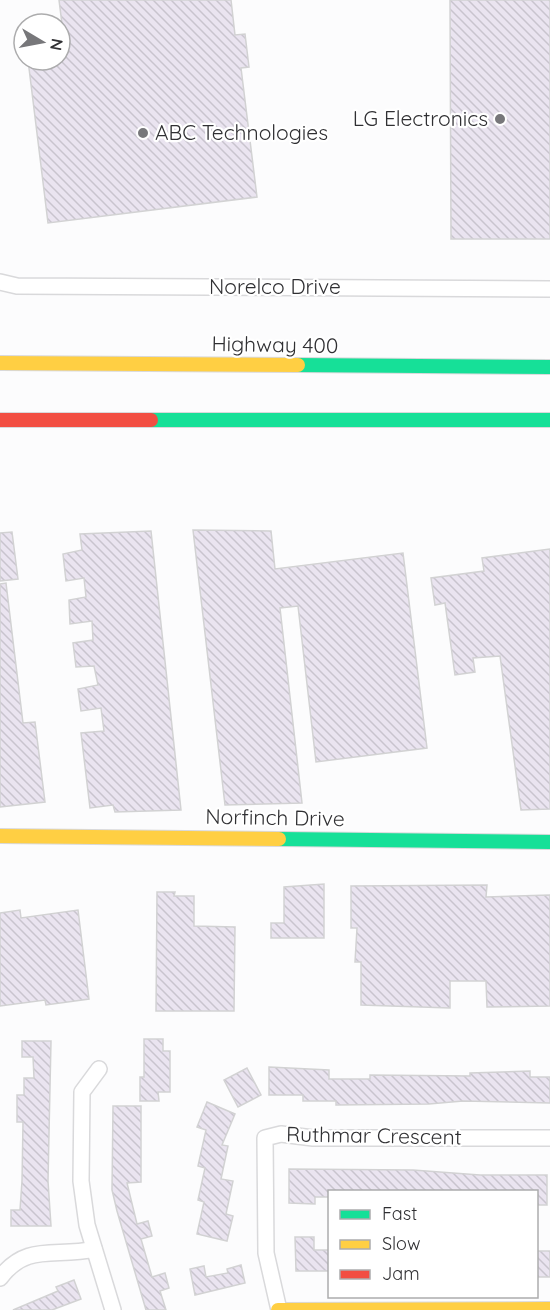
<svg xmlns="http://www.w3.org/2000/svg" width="550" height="1310" font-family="Quicksand,sans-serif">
  <defs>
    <pattern id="building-back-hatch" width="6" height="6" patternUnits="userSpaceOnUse" patternTransform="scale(1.5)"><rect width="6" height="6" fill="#eae4f0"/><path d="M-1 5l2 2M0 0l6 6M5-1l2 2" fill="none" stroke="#c9c4ce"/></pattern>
  </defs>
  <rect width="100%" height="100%" fill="#fcfcfd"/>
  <!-- building -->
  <g fill="url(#building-back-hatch)" stroke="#d2d2d3" stroke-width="1.5">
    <path d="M59,0H231L235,35L245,34L249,67L241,68L257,197L48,223L28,60H60V57L66,56Z"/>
    <path d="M450,0H550V239H451Z"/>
    <path d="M193,530L271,531L275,569L403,553L427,748L316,762L298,606L280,608L302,803L225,805Z"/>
    <path d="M151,531L181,810L115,812L113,805L90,808L81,733L104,731L101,708L81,711L78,689L98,685L94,666L76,667L73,643L93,640L92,621L70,624L69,600L86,597L84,578L66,581L63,554L82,550L80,534Z"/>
    <path d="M12,532L18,579L0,581V533Z"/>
    <path d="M550,549V809L521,810L500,656L473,658L475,672L455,675L445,603L435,605L431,578L484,571L482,558Z"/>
    <path d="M6,583L23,723L35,722L45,802L0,807V584Z"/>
    <path d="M324,884V938H271V923H284V887Z"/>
    <path d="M487,885L486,897L550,895V1006L487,1007L486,981H450V1008L361,1005V962H355L357,928H351V886Z"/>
    <path d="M157,892H175L174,896H194V926L235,927L234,1011H156Z"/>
    <path d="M20,910L21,918L78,910L89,999L46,1005L45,1000L0,1006V913Z"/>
    <path d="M144,1039H163V1051H170V1092H158L159,1101H140V1077H144Z"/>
    <path d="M22,1041H51L48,1181L51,1226H11V1210H20L22,1181L23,1122H17V1095H24V1078H34L33,1057H22Z"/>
    <path d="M269,1067L329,1070V1079H370V1075L470,1076V1073L530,1071V1077H550V1103L463,1101L429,1104L336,1105V1101H303V1095H269Z"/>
    <path d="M247,1068L261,1095L238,1107L224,1080Z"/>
    <path d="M207,1102L235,1114L222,1145L228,1146L221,1179L233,1181L226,1214L233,1216L227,1241L197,1234L204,1202L198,1200L205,1168L198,1166L206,1130L197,1127Z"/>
    <path d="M113,1106H141V1182L127,1183L137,1224L148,1221L152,1236L141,1239L152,1277L165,1273L169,1288L160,1291L166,1310H146L117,1211L112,1190Z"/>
    <path d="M289,1169L413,1170L480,1175H547V1205H537V1191H330V1197H315V1204L289,1203Z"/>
    <path d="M295,1237H314V1250H330V1271H296Z"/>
    <rect x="537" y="1251" width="13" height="26"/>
    <path d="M241,1265L245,1283L195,1295L190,1269L204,1266L206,1277L228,1273L227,1269Z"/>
    <path d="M74,1280L81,1299L52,1310H13L58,1291L56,1287Z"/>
  </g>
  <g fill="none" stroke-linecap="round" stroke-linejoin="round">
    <!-- street casing -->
    <g stroke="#d9d9db" stroke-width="18">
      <g id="street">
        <path d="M0,282L17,286L550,289"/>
        <path d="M99,1069L82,1092L81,1181L87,1225L113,1310"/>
        <path d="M0,1278C27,1242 56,1258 94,1249"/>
        <path d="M279,1310L266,1253L265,1138L281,1134L313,1138H550"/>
      </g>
    </g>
    <!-- fast casing -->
    <g stroke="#d9d9db" stroke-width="16">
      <g id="fast">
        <path d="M298,365L550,367"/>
        <path d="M151,420H550"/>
        <path d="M279,839L550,842"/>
      </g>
    </g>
    <!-- slow casing -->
    <g stroke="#d9d9db" stroke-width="16">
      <g id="slow">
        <path d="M0,363L298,365"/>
        <path d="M0,836L279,839"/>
        <path d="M278,1310L550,1309"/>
      </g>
    </g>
    <!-- jam casing -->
    <g stroke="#d9d9db" stroke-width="16">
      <path id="jam" d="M0,420H151"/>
    </g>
    <!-- street -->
    <use href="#street" stroke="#fff" stroke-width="15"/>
    <!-- fast -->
    <use href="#fast" stroke="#16e098" stroke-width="14"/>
    <!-- slow -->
    <use href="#slow" stroke="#ffcf43" stroke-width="14"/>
    <!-- jam -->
    <use href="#jam" stroke="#f24e42" stroke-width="14"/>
  </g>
  <!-- markers -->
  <g fill="#77777a" stroke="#fff" stroke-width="2">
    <circle cx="500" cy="119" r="6"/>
    <circle cx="143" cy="133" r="6"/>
  </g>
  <g text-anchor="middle" stroke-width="4.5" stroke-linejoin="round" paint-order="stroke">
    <!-- poi labels -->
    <g font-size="21" fill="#303033" stroke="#fff" text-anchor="end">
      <text x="488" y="126">LG Electronics</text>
      <text x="155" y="140" text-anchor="start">ABC Technologies</text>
    </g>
    <!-- street labels -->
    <g font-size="21" fill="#303033" stroke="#fff">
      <text x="275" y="294">Norelco Drive</text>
      <text transform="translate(275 345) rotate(1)" y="7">Highway 400</text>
      <text transform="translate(275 818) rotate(1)" y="7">Norfinch Drive</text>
      <text transform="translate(374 1136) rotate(1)" y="7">Ruthmar Crescent</text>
    </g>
  </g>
  <!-- legend -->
  <rect x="328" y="1190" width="210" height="108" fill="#ffffff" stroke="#acacad" stroke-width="1.5"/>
  <rect x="340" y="1210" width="30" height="9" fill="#16e098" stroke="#acacad" stroke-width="1.5"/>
  <text x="382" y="1220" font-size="18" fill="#303033">Fast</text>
  <rect x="340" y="1240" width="30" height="9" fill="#ffcf43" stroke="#acacad" stroke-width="1.5"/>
  <text x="382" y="1250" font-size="18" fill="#303033">Slow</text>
  <rect x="340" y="1270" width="30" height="9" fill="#f24e42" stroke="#acacad" stroke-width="1.5"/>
  <text x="382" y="1280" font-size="18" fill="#303033">Jam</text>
  <!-- north arrow -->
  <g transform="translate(42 42) rotate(100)"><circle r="28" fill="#ffffff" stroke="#acacad" stroke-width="1.5"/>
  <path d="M0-4.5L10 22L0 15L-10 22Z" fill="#77777a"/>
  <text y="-9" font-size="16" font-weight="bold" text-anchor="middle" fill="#303033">N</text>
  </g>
</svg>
